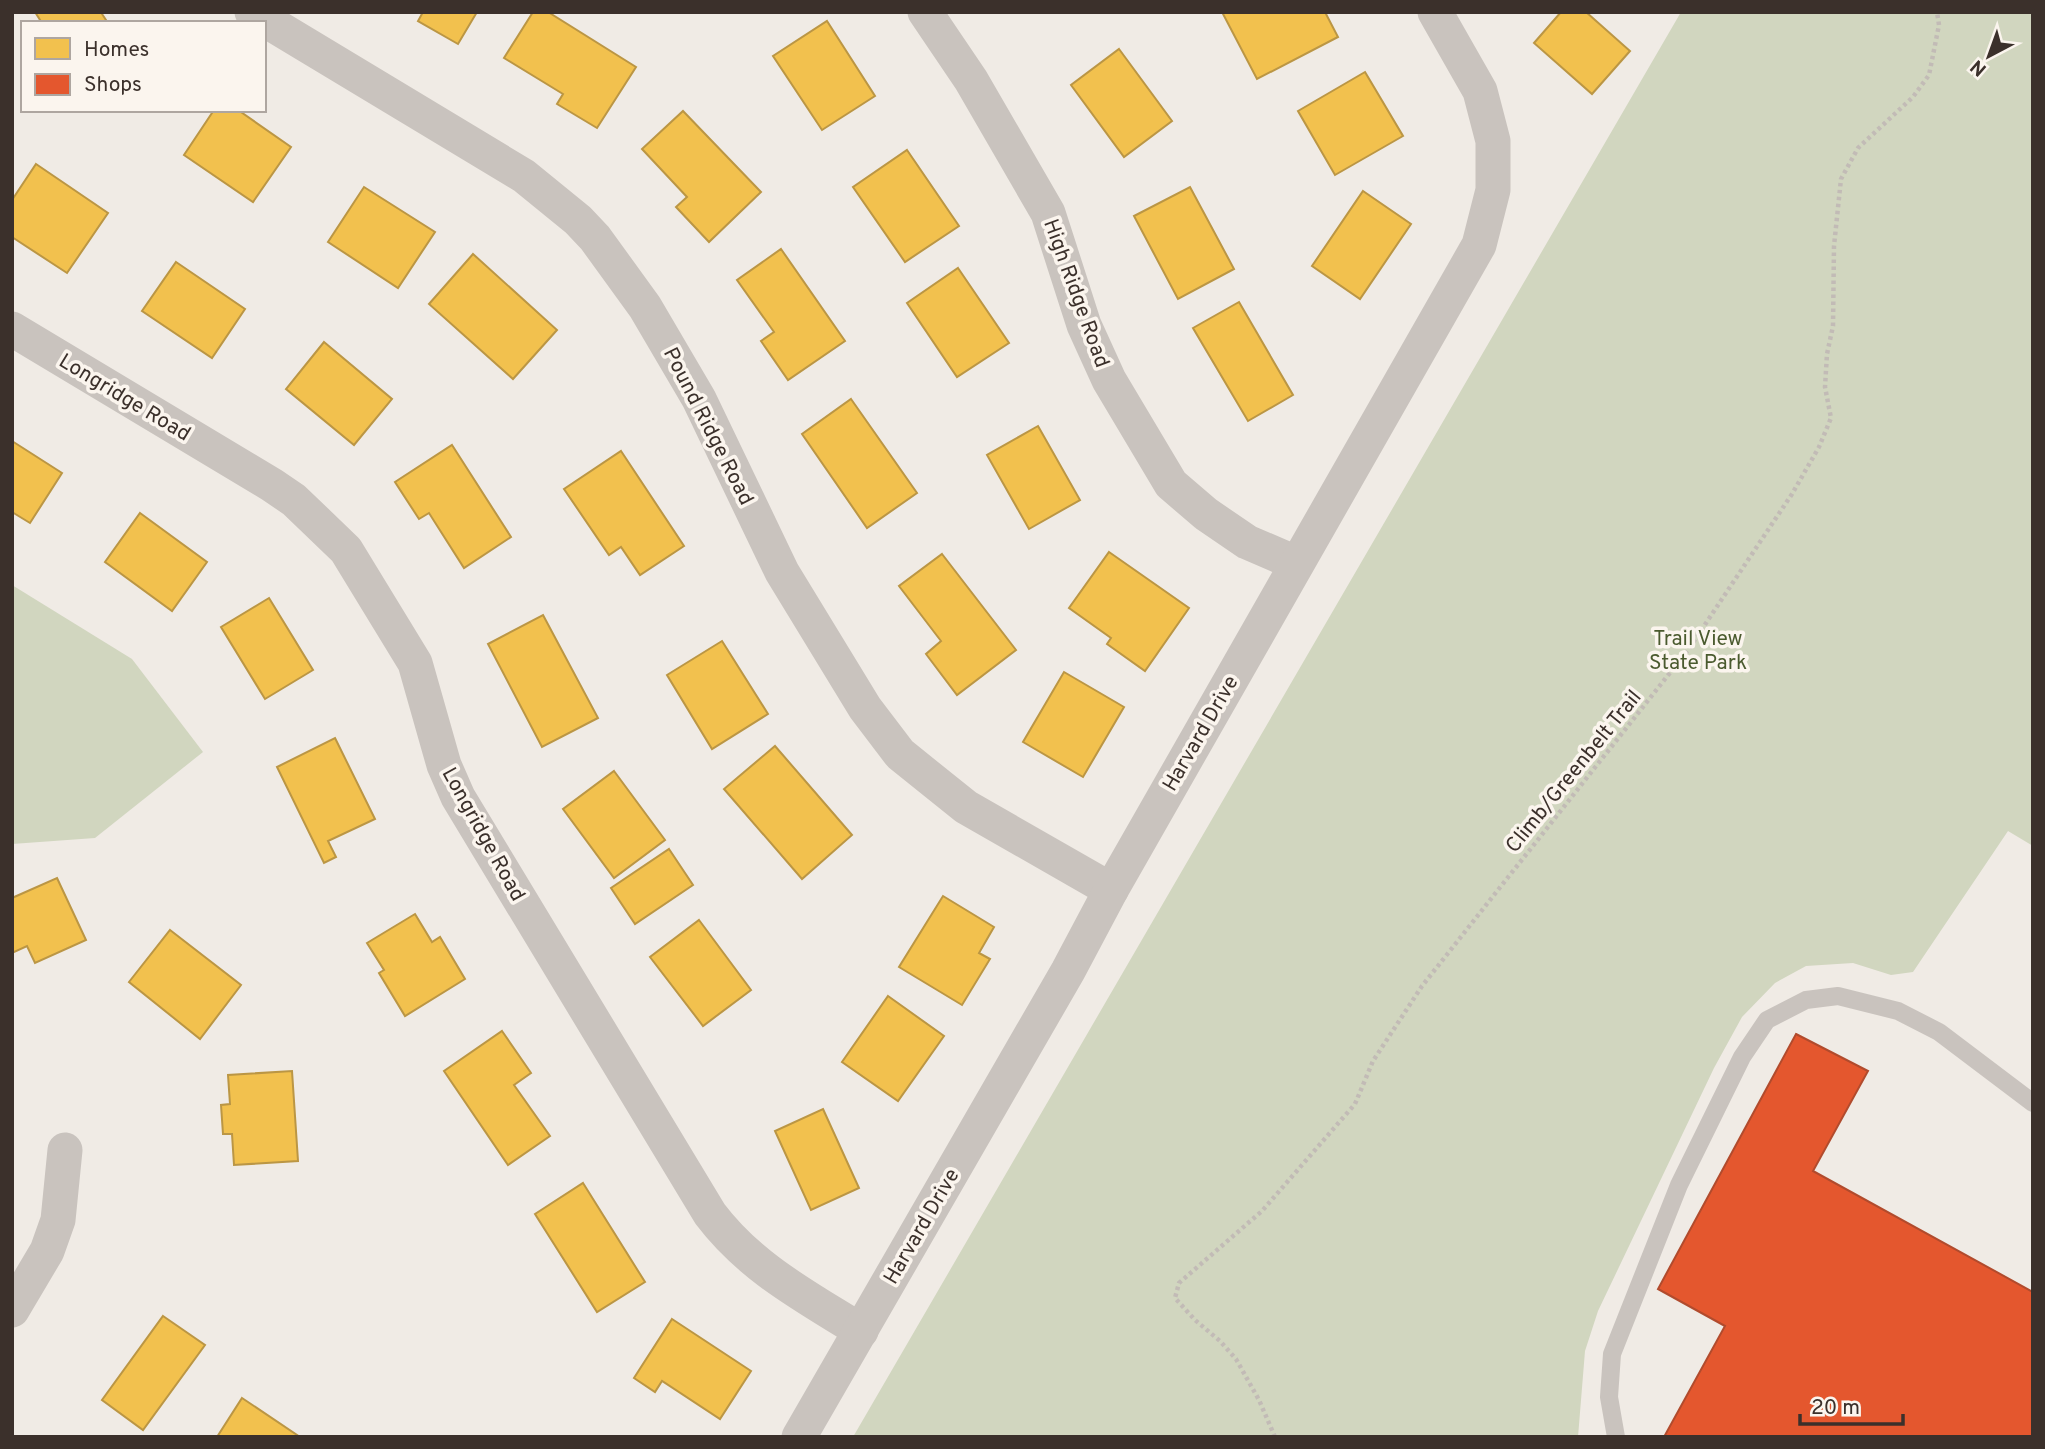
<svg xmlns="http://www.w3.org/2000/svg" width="2045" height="1449" font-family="Overpass,sans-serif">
  <rect width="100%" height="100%" fill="#f0ebe5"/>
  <!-- green -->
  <g fill="#d1d6bf">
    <path d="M1681,12H2033V846L2008,831L1913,972L1891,975L1853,963L1806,966L1775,983L1742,1017L1714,1068L1598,1311L1585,1351L1578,1437H853Z"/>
    <path d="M12,585L132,659L203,752L95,838L12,844Z"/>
  </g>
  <!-- homes -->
  <g fill="#f2c14e" stroke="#bb9644" stroke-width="2">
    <path d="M35,12H104L102,14L108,23H42Z"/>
    <path d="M423,12H477L458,44L418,21Z"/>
    <path d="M533,12H548L636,67L597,128L557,104L563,94L504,58Z"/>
    <path d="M1222,12H1325L1338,37L1257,79Z"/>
    <path d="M1561,12H1586L1630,51L1592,94L1534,43Z"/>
    <path d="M827,21L875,96L822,130L773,56Z"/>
    <path d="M1119,49L1172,121L1124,157L1071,85Z"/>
    <path d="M1365,72L1403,136L1335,175L1298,111Z"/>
    <path d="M214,110H238L291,147L253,202L184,155Z"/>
    <path d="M683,111L761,192L709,242L676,207L687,197L642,149Z"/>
    <path d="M907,150L959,226L905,262L853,187Z"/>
    <path d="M36,164L108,213L67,273L12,237V200Z"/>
    <path d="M364,187L435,232L398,288L328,242Z"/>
    <path d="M1190,187L1234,269L1178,299L1134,216Z"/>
    <path d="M1363,191L1411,224L1360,299L1312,266Z"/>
    <path d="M781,249L845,341L788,380L761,341L774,332L737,280Z"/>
    <path d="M473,254L557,330L513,379L429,304Z"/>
    <path d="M176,262L245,309L212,358L142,311Z"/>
    <path d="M958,268L1009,343L957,377L907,303Z"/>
    <path d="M1239,302L1293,395L1248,421L1193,328Z"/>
    <path d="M324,342L392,399L354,445L286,389Z"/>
    <path d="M851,399L917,493L867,528L802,434Z"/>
    <path d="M1038,426L1080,500L1029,529L987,455Z"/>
    <path d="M12,441L62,473L30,523L12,512Z"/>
    <path d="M452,445L511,537L464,568L429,513L419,519L395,482Z"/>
    <path d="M621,451L684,546L640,575L621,547L609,555L564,489Z"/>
    <path d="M140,513L207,562L172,611L105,562Z"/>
    <path d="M1109,552L1189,608L1145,671L1107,644L1111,638L1069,608Z"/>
    <path d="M942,554L1016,650L957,695L926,654L941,641L899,586Z"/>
    <path d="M269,598L313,670L265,699L221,627Z"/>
    <path d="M543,615L598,718L542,747L488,644Z"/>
    <path d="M722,641L768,714L712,749L667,675Z"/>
    <path d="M1064,672L1124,707L1083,777L1023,742Z"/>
    <path d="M335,738L375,819L328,841L336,857L324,863L277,767Z"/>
    <path d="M775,746L852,835L802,879L724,789Z"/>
    <path d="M614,771L665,840L614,878L563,809Z"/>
    <path d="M669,849L693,885L635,924L611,888Z"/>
    <path d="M57,878L86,940L35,963L27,946L12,953V898Z"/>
    <path d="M943,896L994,927L979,953L990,959L962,1005L899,967Z"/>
    <path d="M415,914L432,942L440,937L465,979L405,1016L379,973L384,970L367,943Z"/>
    <path d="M699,920L751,990L703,1026L650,957Z"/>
    <path d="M170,930L241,985L200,1039L129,982Z"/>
    <path d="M888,996L944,1036L898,1101L842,1062Z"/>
    <path d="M502,1031L531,1073L514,1085L550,1136L508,1165L444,1071Z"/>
    <path d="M292,1071L298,1161L234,1165L232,1134H223L221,1105L230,1104L228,1075Z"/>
    <path d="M823,1109L859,1188L811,1210L775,1131Z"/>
    <path d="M583,1183L645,1282L597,1312L535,1214Z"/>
    <path d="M163,1316L205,1345L143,1430L102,1400Z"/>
    <path d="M672,1319L751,1371L720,1419L662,1381L655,1392L634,1378Z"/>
    <path d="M242,1398L300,1437H217Z"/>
  </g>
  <!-- shops -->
  <path fill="#e4572e" stroke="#b14b2d" stroke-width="2" d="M1796,1034L1868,1071L1813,1171L2033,1292V1437H1664L1725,1326L1658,1289Z"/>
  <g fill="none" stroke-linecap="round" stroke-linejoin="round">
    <!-- path -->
    <path stroke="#c2bbb6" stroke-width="4.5" stroke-dasharray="3.5 3.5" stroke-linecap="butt" d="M1275,1437L1259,1400L1236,1359L1220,1341L1195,1320L1175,1298L1179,1283L1262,1211L1355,1104L1373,1061L1422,986L1688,650L1792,494L1819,447L1831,418L1825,387L1827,354L1833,326L1834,246L1841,179L1858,148L1913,97L1929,75L1939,25L1937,12"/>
    <!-- lane -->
    <path stroke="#c9c3be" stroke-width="18" d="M1616,1437L1609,1397L1612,1354L1679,1185L1742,1057L1767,1020L1806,1000L1838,996L1898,1011L1939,1032L2033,1103"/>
    <!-- street -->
    <g stroke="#c9c3be" stroke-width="35">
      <path d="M252,12L524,176L578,220L595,238L645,307L699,399L782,572L865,708L900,754L966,807L1111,890"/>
      <path d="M925,12L971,80L1048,213L1084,325L1109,380L1171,484L1206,514L1247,542L1296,563"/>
      <path d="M12,329L272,485L294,500L346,550L415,663L444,765L458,797L710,1214C751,1268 805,1296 861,1331"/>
      <path d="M12,1310L47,1251L58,1220L65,1150"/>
      <path d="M799,1437L1068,971L1111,890L1479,245L1493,190V141L1480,91L1435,12"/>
    </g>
  </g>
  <g text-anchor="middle" stroke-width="7" stroke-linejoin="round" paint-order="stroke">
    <!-- street labels -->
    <g font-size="21" fill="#3b302b" stroke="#fbf5ee">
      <text transform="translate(1077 293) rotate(70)" y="7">High Ridge Road</text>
      <text transform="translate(125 397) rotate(31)" y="7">Longridge Road</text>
      <text transform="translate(709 426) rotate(63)" y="7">Pound Ridge Road</text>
      <text transform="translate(1200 733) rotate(-60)" y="7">Harvard Drive</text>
      <text transform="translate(1573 771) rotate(-51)" y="7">Climb/Greenbelt Trail</text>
      <text transform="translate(484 834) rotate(61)" y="7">Longridge Road</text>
      <text transform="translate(921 1226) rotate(-60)" y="7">Harvard Drive</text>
    </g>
    <!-- park labels -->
    <g font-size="21" fill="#4a5a2e" stroke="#fbf5ee">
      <text x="1698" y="645">Trail View<tspan x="1698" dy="24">State Park</tspan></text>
    </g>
  </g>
  <!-- border -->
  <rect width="2045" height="1449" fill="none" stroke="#3b302b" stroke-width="28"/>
  <!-- legend -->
  <rect x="21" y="21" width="245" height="91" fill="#fbf5ee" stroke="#aea6a0" stroke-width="2"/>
  <rect x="35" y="38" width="35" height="21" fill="#f2c14e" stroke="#aea6a0" stroke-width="2"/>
  <text x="84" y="56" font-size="21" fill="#3b302b">Homes</text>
  <rect x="35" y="74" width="35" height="21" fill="#e4572e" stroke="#aea6a0" stroke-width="2"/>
  <text x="84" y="91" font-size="21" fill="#3b302b">Shops</text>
  <!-- north arrow -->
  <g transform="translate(1989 56) rotate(221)" stroke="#fbf5ee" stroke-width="5" paint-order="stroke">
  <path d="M0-5L12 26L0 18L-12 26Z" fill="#3b302b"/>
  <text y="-10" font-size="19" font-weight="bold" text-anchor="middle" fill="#3b302b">N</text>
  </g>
  <!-- scale -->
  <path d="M1800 1414v10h103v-10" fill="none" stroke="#3b302b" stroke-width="3.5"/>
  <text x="1811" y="1414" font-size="21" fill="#3b302b" stroke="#fbf5ee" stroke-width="5" paint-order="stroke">20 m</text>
</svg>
